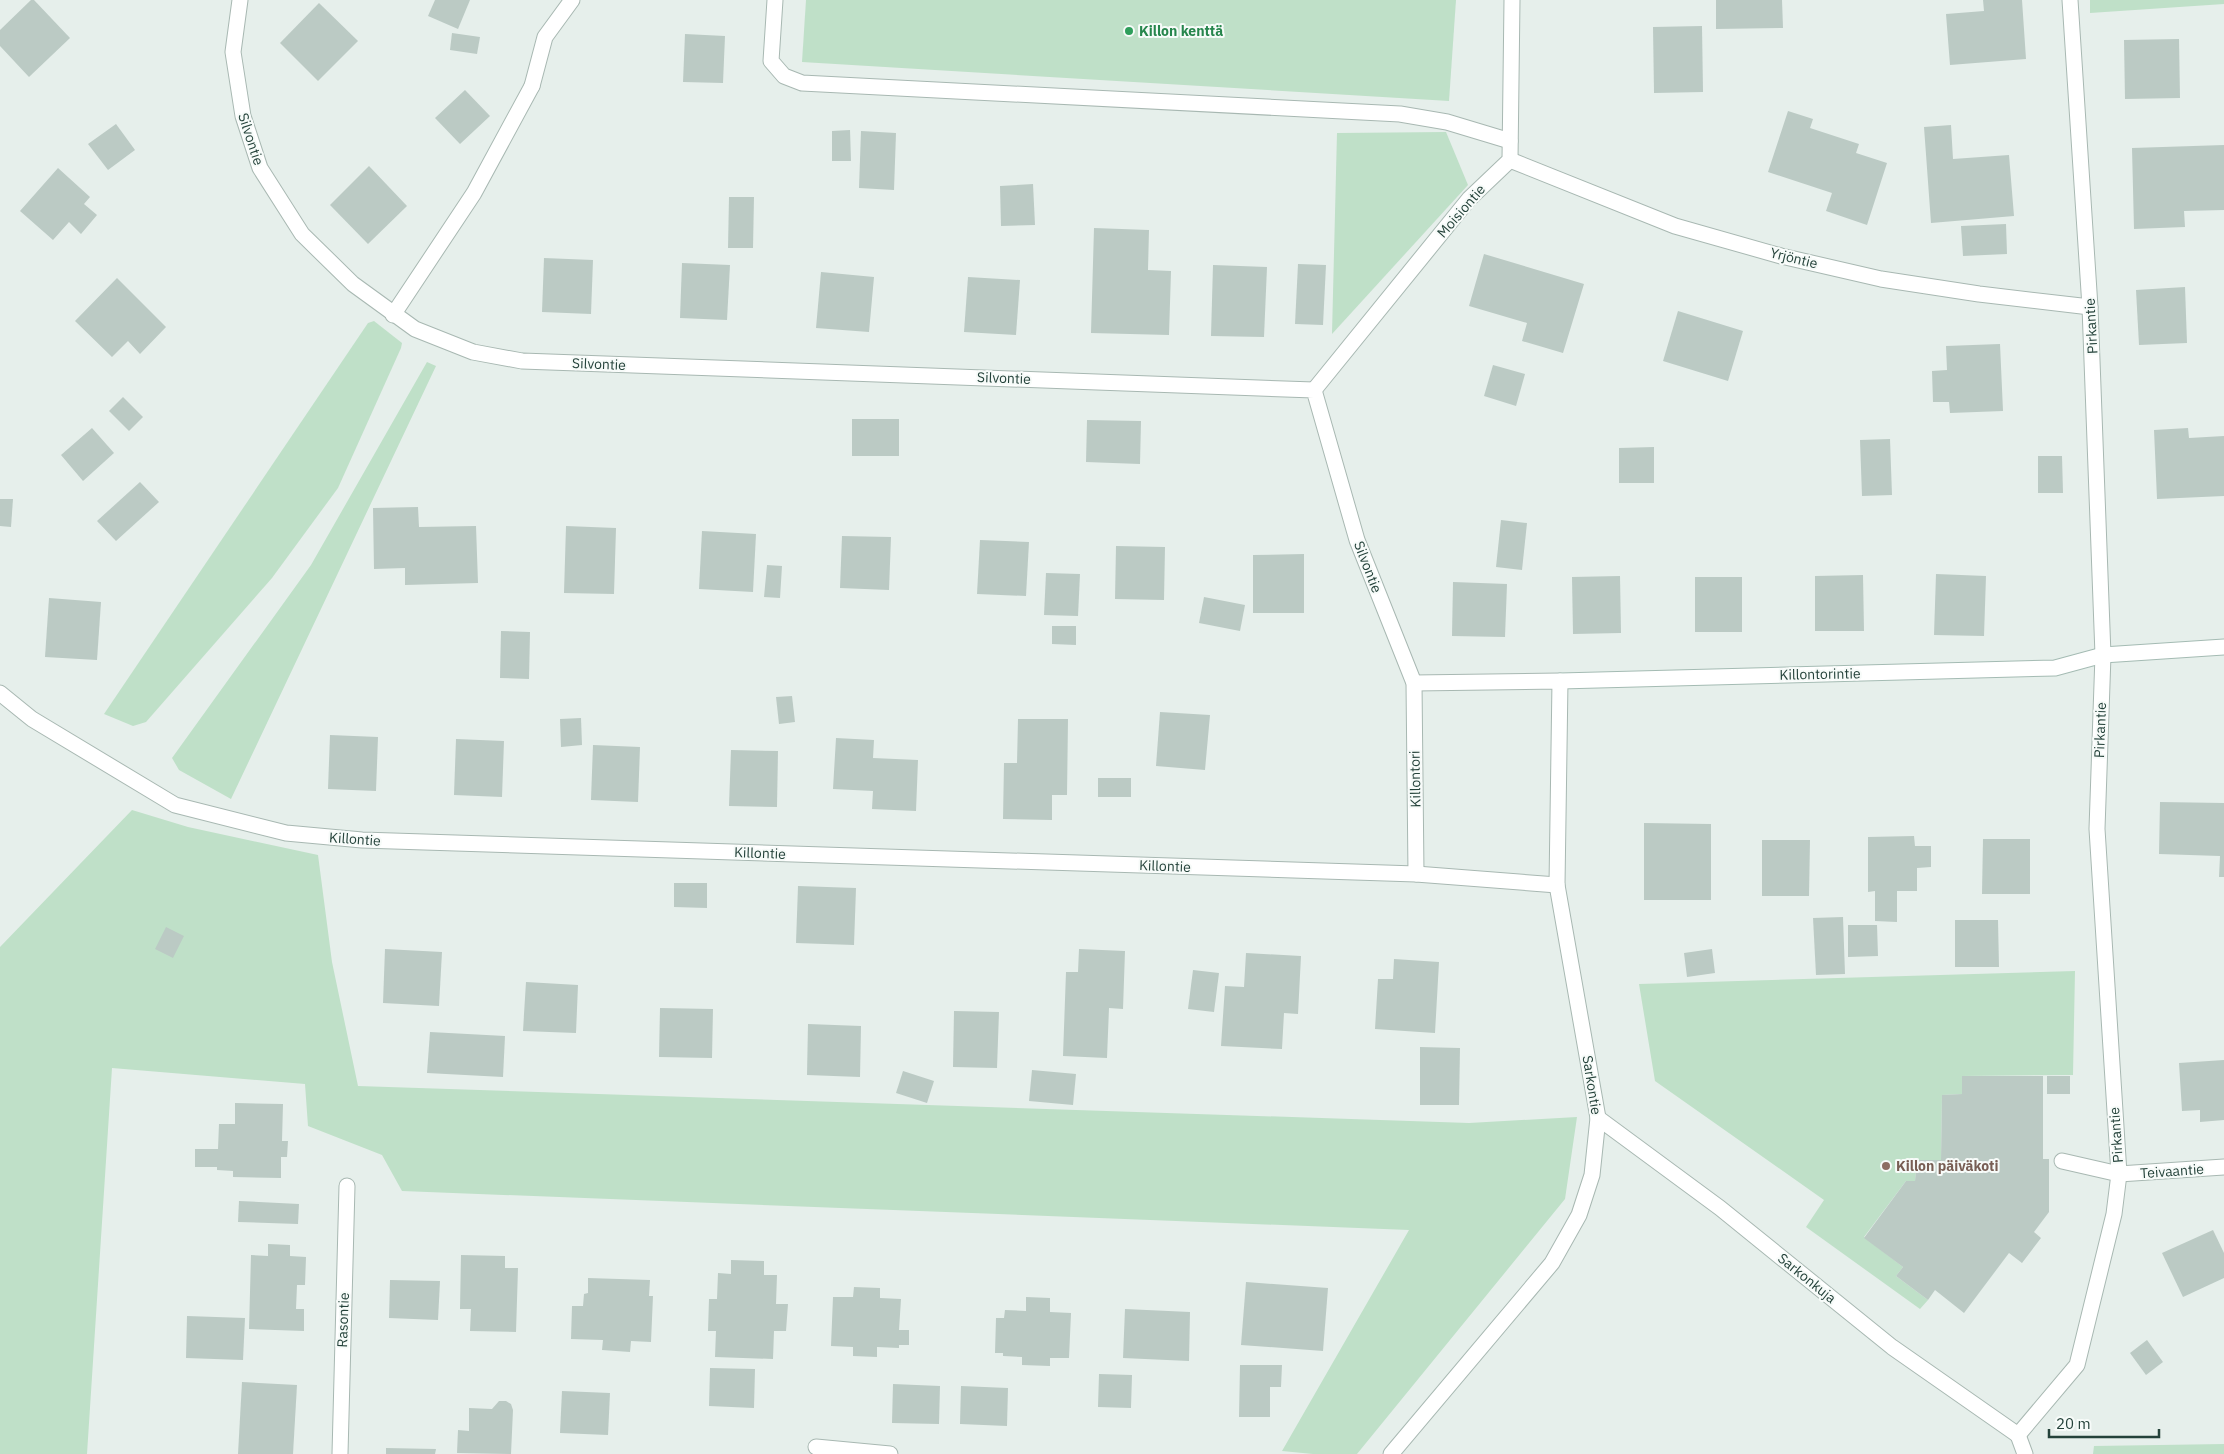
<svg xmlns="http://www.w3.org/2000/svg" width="2224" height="1454" font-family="'IBM Plex Sans',sans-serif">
  <rect width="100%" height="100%" fill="#e6efeb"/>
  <!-- green -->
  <g fill="#bfe0c8">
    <path d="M806,0H1456L1449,101L802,62Z"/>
    <path d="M2090,0H2224V4L2090,13Z"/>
    <path d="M1446,132L1468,185L1332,334L1337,133Z"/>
    <path d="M374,321L402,343L401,348L338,488L272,578L146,722L133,726L104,714L368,323Z"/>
    <path d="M427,362L436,366L231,799L179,770L172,758L311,565Z"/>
    <path d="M132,810L188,827L318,855L332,962L358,1086L1469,1123L1577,1117L1565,1199L1357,1454H1313L1282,1451L1409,1230L402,1191L382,1155L308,1126L305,1084L112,1068L87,1454H0V947Z"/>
    <path d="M2075,971L2073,1075L1962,1076V1094L1942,1095L1941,1160H1917L1915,1181H1906L1864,1237L1903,1267L1896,1276L1928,1300L1920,1309L1806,1227L1824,1200L1655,1081L1639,984Z"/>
    <path d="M2224,1444V1454H2093L2094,1446Z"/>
  </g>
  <!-- building -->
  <g fill="#bbcac4">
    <path d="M31,0H34L70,38L29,77L0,46V30Z"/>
    <path d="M435,0H470L458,29L428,16Z"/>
    <path d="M1716,0H1782L1783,28L1716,29Z"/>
    <path d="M1983,0H2022L2026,59L1950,65L1946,14L1984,11Z"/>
    <path d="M319,3L358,41L318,81L280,43Z"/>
    <path d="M1702,26L1703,92L1654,93L1653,27Z"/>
    <path d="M452,33L480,37L477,54L450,50Z"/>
    <path d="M685,34L725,36L723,83L683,82Z"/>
    <path d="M2179,39L2180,98L2125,99L2124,40Z"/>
    <path d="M465,90L490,116L460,144L435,118Z"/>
    <path d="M1788,111L1813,119L1810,128L1859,144L1856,153L1887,163L1867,225L1826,211L1832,193L1768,172Z"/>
    <path d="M116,124L135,150L108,170L88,144Z"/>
    <path d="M1951,125L1953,159L2009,155L2014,216L1931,223L1924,127Z"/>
    <path d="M850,130L851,161H832V131Z"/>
    <path d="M861,131L896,133L894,190L859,188Z"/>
    <path d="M2224,145V210L2184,211L2185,227L2134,229L2132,148Z"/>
    <path d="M369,166L407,206L368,244L330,205Z"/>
    <path d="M58,168L90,197L84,204L97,215L81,234L69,222L53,240L20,211Z"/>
    <path d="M1033,184L1035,225L1001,226L1000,186Z"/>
    <path d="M729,197H754L753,248H728Z"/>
    <path d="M2006,224L2007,254L1963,256L1961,226Z"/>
    <path d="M1094,228L1149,230L1148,270L1171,271L1169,335L1091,333Z"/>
    <path d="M1484,254L1584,284L1563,353L1522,341L1527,323L1469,306Z"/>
    <path d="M544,258L593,260L591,314L542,312Z"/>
    <path d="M682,263L730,265L727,320L680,318Z"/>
    <path d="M1298,264L1326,265L1323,325L1295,324Z"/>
    <path d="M1213,265L1267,267L1264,337L1211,336Z"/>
    <path d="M821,272L874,277L869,332L816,328Z"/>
    <path d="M968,277L1020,280L1016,335L964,332Z"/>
    <path d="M117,278L166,327L140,354L128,341L112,357L75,321Z"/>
    <path d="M2185,287L2187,343L2139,345L2136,290Z"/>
    <path d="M1678,311L1743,331L1728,381L1663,361Z"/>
    <path d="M2000,344L2003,411L1950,413L1949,402H1933L1932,371L1947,370L1946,346Z"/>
    <path d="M1493,365L1525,374L1516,406L1484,396Z"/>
    <path d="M123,397L143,417L129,431L109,411Z"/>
    <rect x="852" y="419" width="47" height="37"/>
    <path d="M1087,420L1141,421L1140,464L1086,462Z"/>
    <path d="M92,428L114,453L83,481L61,455Z"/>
    <path d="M2188,428L2189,438L2224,436V496L2157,499L2154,430Z"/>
    <path d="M1890,439L1892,495L1862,496L1860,440Z"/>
    <path d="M1654,447V483H1619V448Z"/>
    <path d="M2038,456H2062L2063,493H2038Z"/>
    <path d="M140,482L159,502L116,541L97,521Z"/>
    <path d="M0,499H13L11,527L0,526Z"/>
    <path d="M418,507L419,527L476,526L478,583L405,585V568L374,569L373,508Z"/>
    <path d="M1501,520L1527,523L1522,570L1496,567Z"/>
    <path d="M566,526L616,528L614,594L564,593Z"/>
    <path d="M702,531L756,534L753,592L699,589Z"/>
    <path d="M842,536L891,537L889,590L840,588Z"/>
    <path d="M980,540L1029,542L1026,596L977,594Z"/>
    <path d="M1116,546L1165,547L1164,600L1115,599Z"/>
    <path d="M1304,554V613H1253V555Z"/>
    <path d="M767,565L782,566L780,598L764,597Z"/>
    <path d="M1046,573L1080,574L1078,616L1044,615Z"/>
    <path d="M1936,574L1986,576L1984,636L1934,635Z"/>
    <path d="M1863,575L1864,631H1815V576Z"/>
    <path d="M1620,576L1621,633L1573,634L1572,577Z"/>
    <rect x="1695" y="577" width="47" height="55"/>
    <path d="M1453,582L1507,584L1505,637L1452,636Z"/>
    <path d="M1204,597L1245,605L1240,631L1199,623Z"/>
    <path d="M49,598L101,602L97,660L45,657Z"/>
    <path d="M1052,626H1076V645L1052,644Z"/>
    <path d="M501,631L530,632L529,679L500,678Z"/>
    <path d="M792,696L795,722L779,724L776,697Z"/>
    <path d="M1160,712L1210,715L1205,770L1156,766Z"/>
    <path d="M581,718L582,745L561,747L560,719Z"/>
    <path d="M1018,719H1068L1067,795H1052V820L1003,819L1004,763H1017Z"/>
    <path d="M330,735L378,737L376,791L328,789Z"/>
    <path d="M836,738L874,740L873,758L918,760L916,811L872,809L873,791L833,789Z"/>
    <path d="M456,739L504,741L502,797L454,795Z"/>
    <path d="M593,745L640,747L638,802L591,800Z"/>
    <path d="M731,750L778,751L777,807L729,806Z"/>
    <rect x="1098" y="778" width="33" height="19"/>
    <path d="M2160,802L2224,803V877H2219L2220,856L2159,854Z"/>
    <path d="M1644,823L1711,824V900H1644Z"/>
    <path d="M1914,836L1915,846H1931V867L1917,868V891H1897V922L1875,921V891L1868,892V837Z"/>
    <path d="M1983,839H2030V894H1982Z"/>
    <path d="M1762,840H1810L1809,896H1762Z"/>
    <path d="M674,883H707V908L674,907Z"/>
    <path d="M798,886L856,888L854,945L796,943Z"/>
    <path d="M1843,917L1845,974L1816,975L1813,918Z"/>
    <path d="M1955,920H1998L1999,967H1955Z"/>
    <path d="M1848,925H1877L1878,956L1848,957Z"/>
    <path d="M166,927L184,936L173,958L155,949Z"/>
    <path d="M385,949L442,952L439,1006L383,1003Z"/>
    <path d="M1079,949L1125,951L1123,1009L1109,1008L1107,1058L1063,1056L1066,972H1078Z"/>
    <path d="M1712,949L1715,973L1687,977L1684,953Z"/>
    <path d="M1246,953L1301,956L1298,1014L1284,1013L1282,1049L1221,1046L1225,986L1244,987Z"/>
    <path d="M1394,959L1439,962L1435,1033L1375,1029L1378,979H1393Z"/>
    <path d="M1193,970L1219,973L1214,1012L1188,1009Z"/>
    <path d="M526,982L578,985L576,1033L523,1031Z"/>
    <path d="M660,1008L713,1009L712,1058L659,1057Z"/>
    <path d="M954,1011L999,1012L997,1068L953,1067Z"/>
    <path d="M808,1024L861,1026L860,1077L807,1075Z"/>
    <path d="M430,1032L505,1036L503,1077L427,1073Z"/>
    <path d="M1420,1047L1460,1048L1459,1105H1420Z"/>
    <path d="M2224,1060V1120L2200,1122V1110L2182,1111L2179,1063Z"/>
    <path d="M1032,1070L1076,1074L1073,1105L1029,1101Z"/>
    <path d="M903,1071L934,1081L927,1103L896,1093Z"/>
    <path d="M1962,1076H2043V1159H2049V1212L2034,1232L2041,1238L2022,1263L2009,1253L1964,1313L1935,1290L1928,1300L1896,1276L1903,1267L1864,1238L1906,1181H1915L1917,1160H1941L1942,1095L1962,1094Z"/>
    <rect x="2047" y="1076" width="23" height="18"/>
    <path d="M235,1103L283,1104L282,1141H288L287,1157H281V1178L233,1177V1171L217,1170V1167H195V1149H218L219,1124H235Z"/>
    <path d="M239,1201L299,1204L298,1224L238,1222Z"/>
    <path d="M2213,1230L2224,1253V1278L2183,1297L2162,1253Z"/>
    <path d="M268,1244L290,1245V1256L306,1257L305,1285H297L296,1309H304V1331L249,1329L251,1255L268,1256Z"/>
    <path d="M461,1255L505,1256V1268H518L516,1332L470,1331L471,1309H460Z"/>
    <path d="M731,1260L764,1261V1275H777L776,1304H788L786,1331H774L773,1359L715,1357L716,1331H708L709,1299H717L718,1273L731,1274Z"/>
    <path d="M588,1278L650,1280L649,1296H653L651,1342L631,1341L630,1352L602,1350L603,1340L571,1339L572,1306H583L584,1294L588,1293Z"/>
    <path d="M390,1280L440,1281L438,1320L389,1318Z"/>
    <path d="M1246,1282L1328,1288L1323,1351L1241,1345Z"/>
    <path d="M854,1287L880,1288V1298L901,1299L899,1330H909V1345H899V1348L877,1347V1357L853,1356V1347L831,1346L833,1297H853Z"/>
    <path d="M1026,1297L1050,1298V1312L1071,1313L1069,1358H1050V1366L1022,1365V1357L1003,1356V1353H995L996,1318H1004L1005,1310L1026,1311Z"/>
    <path d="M1125,1309L1190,1312L1189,1361L1123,1358Z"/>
    <path d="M187,1316L245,1318L243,1360L186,1358Z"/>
    <path d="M2147,1340L2163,1362L2146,1375L2130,1353Z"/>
    <path d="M1240,1365H1282L1281,1387H1270V1417H1239Z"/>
    <path d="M710,1368L755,1369L754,1408L709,1406Z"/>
    <path d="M1099,1374L1132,1375L1131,1408L1098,1407Z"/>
    <path d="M242,1382L297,1385L293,1454H238Z"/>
    <path d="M893,1384L940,1386L939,1424L892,1423Z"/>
    <path d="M961,1386L1008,1388L1007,1426L960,1424Z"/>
    <path d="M562,1391L610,1393L608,1435L560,1433Z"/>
    <path d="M499,1401H506L511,1404L513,1410L511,1454L457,1453L458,1430L469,1431V1408L492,1409Z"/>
    <path d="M386,1448L436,1449L435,1454H386Z"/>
  </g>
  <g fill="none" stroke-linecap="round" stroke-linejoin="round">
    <!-- lane casing -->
    <g stroke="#a8b8b2" stroke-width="17">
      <g id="lane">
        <path d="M775,0L771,61L784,76L802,83L1400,114L1447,122L1510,141"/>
        <path d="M532,86L545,37L572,0"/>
        <path d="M2062,1161L2119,1174"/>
        <path d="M2018,1435L2025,1454"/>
      </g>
    </g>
    <!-- street casing -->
    <g stroke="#a8b8b2" stroke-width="17">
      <g id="street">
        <path d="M240,0L233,52L243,116L260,168L302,234L353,284L415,329L473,352L522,361L1314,390L1357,540L1414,683L1416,874"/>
        <path d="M1510,160L1675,226L1781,256L1881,279L1979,294L2090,307"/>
        <path d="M393,315L474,193L532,86"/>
        <path d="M1314,390L1469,199L1510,160L1512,0"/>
        <path d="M0,693L32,719L175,805L286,833L362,840L1416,874L1557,885"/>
        <path d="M1598,1118L1720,1208L1892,1347L2018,1435L2077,1365L2114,1214L2119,1174L2097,829L2103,655L2090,307L2070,0"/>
        <path d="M2119,1174L2224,1167"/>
        <path d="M816,1447L890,1454"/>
        <path d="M340,1454L347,1186"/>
        <path d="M1391,1454L1552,1263L1579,1215L1592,1175L1598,1118L1557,885L1560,681L1414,683"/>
      </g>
    </g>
    <!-- secondary casing -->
    <g stroke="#a4bbb3" stroke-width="17">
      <path id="secondary" d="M1560,681L2055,668L2103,655L2224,647"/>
    </g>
    <!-- lane -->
    <use href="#lane" stroke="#fff" stroke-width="15"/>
    <!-- street -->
    <use href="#street" stroke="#fff" stroke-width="15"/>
    <!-- secondary -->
    <use href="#secondary" stroke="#fff" stroke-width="15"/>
  </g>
  <!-- markers -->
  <circle fill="#2e9e5b" stroke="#f7fbf9" stroke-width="2" cx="1129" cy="31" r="5"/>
  <circle fill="#8d6e63" stroke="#f7fbf9" stroke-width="2" cx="1886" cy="1166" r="5"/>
  <g text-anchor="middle" stroke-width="4" stroke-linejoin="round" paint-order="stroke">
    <!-- leisure labels -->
    <g font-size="14" font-weight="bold" fill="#27864d" stroke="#f7fbf9" text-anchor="start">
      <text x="1139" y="36">Killon kenttä</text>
    </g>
    <!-- street labels -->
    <g font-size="14" fill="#24423a" stroke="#f7fbf9">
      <text transform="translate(251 139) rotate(72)" y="5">Silvontie</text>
      <text transform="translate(1461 211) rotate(-49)" y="5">Moisiontie</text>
      <text transform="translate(1794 258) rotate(14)" y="5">Yrjöntie</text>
      <text transform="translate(2091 326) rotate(-93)" y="5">Pirkantie</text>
      <text transform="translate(599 364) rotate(2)" y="5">Silvontie</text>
      <text transform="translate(1004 378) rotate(2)" y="5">Silvontie</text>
      <text transform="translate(1368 567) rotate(69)" y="5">Silvontie</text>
      <text transform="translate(1820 674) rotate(-1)" y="5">Killontorintie</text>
      <text transform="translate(2100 730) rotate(-88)" y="5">Pirkantie</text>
      <text transform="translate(1415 779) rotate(-91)" y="5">Killontori</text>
      <text transform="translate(355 839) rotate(4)" y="5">Killontie</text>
      <text transform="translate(760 853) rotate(2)" y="5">Killontie</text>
      <text transform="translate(1165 866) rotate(2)" y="5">Killontie</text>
      <text transform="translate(1592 1085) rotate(81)" y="5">Sarkontie</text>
      <text transform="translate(2116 1135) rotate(-94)" y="5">Pirkantie</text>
      <text transform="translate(2172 1171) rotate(-4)" y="5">Teivaantie</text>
      <text transform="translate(1807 1278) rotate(39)" y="5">Sarkonkuja</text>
      <text transform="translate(343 1320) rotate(-88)" y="5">Rasontie</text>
    </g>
    <!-- education labels -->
    <g font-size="14" font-weight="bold" fill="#785e54" stroke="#f7fbf9" text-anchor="start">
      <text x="1896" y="1171">Killon päiväkoti</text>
    </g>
  </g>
  <!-- scale -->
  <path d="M2049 1429v8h110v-8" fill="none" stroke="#24423a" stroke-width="2.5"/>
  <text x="2056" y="1429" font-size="15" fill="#24423a" stroke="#f7fbf9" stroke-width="4" paint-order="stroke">20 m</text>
</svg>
